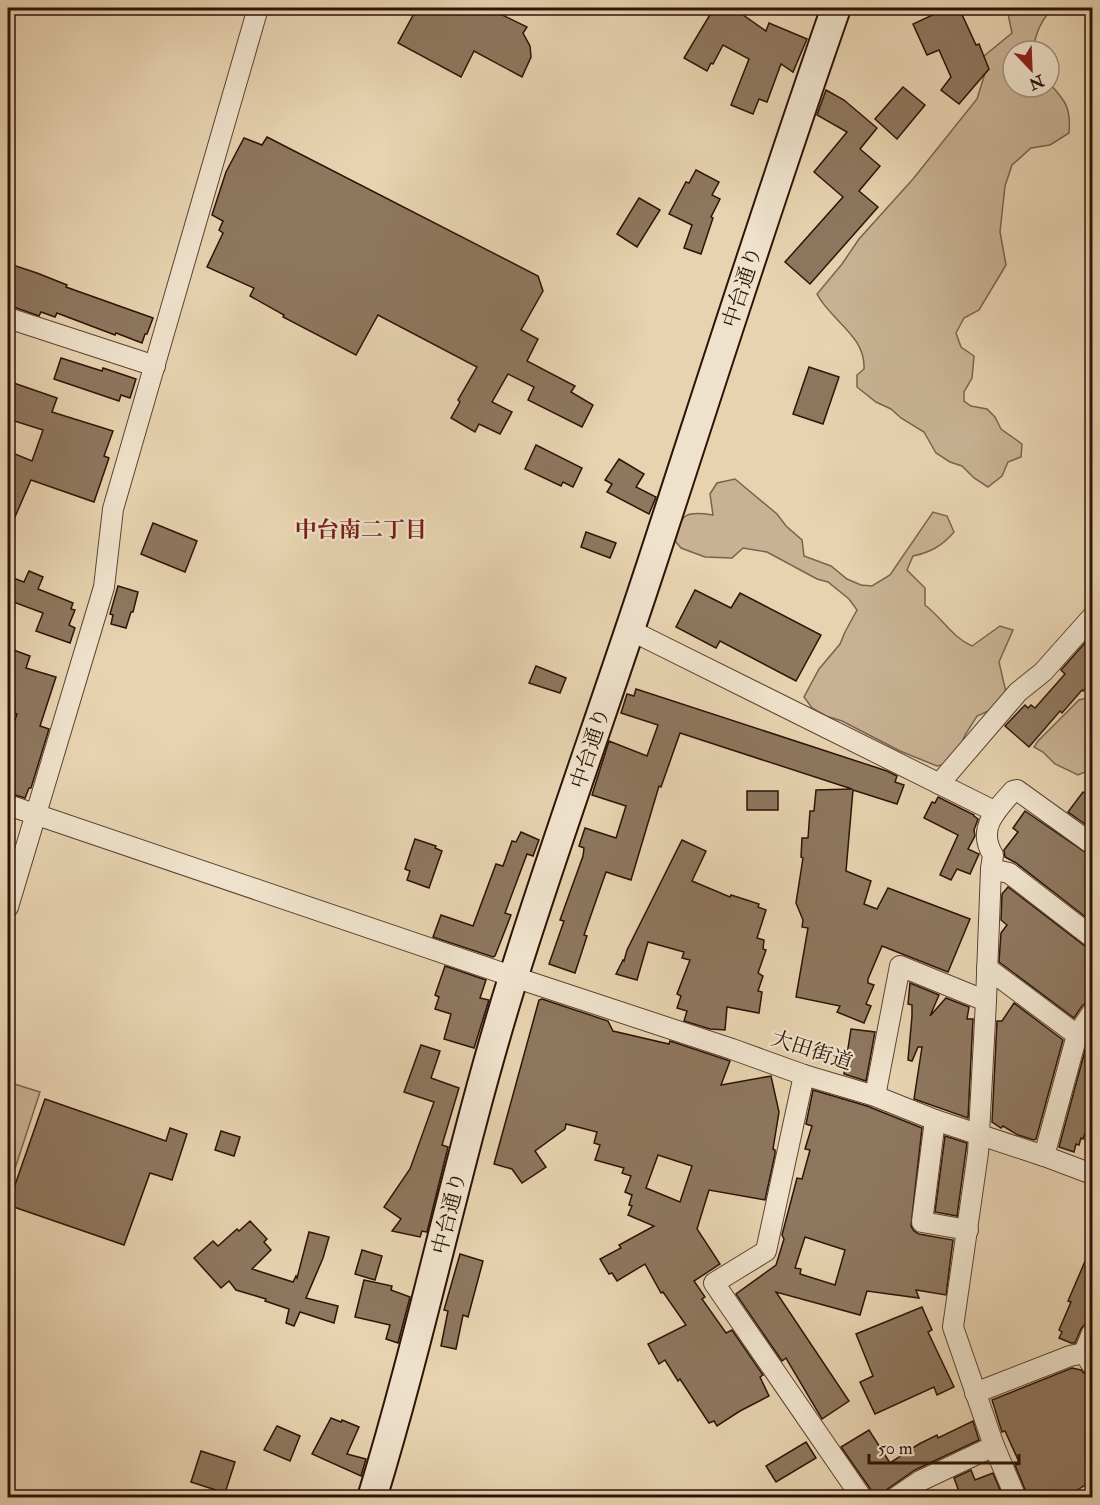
<svg xmlns="http://www.w3.org/2000/svg" width="1100" height="1505" font-family="'IM FELL Double Pica','Noto Serif JP',serif">
  <rect width="100%" height="100%" fill="#e7d3b0"/>
  <filter id="stains"><feTurbulence type="fractalNoise" baseFrequency=".00333" numOctaves="4"/><feColorMatrix values="0 0 0 0 .2 0 0 0 0 .09 0 0 0 0 .02 0 0 0 .5 -.17"/></filter>
  <radialGradient id="worn" r=".72"><stop offset=".6" stop-color="#630" stop-opacity="0"/><stop offset="1" stop-color="#630" stop-opacity=".3"/></radialGradient>
  <!-- green -->
  <g fill="#c8b293" stroke="#7b624d" stroke-width="1.5">
    <path d="M1012,8H1053C1041,20 1035,34 1033,51H1013V87H1049V83C1066,101 1071,108 1069,133L1050,145L1031,148L1012,165L1005,186L1000,232L1006,265L979,310L964,318L956,333L961,347L974,356L972,378L964,392V401L971,406L987,409L995,417L1001,429L1022,444L1021,457L1008,462L1002,476L988,487L974,478L962,466L950,462L936,453L924,432L901,418L891,409L876,402L857,387V375L864,369C866,336 830,320 817,294L842,264L859,239L913,179L977,99L987,67L984,56L1012,33L1008,14Z"/>
    <path d="M735,479L777,514L786,526L802,540L804,556L831,566L847,579L861,585L872,586L890,575L933,512L947,516L954,532C942,546 931,552 913,556L907,570L925,588V605C942,618 953,638 972,646L1000,626L1013,630L999,662L1006,692L993,709L977,716L965,735L957,754L949,763L937,766L900,751L842,721L826,716L812,708L804,697L819,669L840,644L845,632L857,610L849,599L828,582L817,579L767,552L743,548L732,558L705,557L681,548L671,536C683,513 687,511 713,515L710,494L717,483Z"/>
    <path d="M1092,697V769L1078,775L1055,764L1043,752L1034,747L1038,741L1079,700Z"/>
    <path d="M8,1082L40,1092L8,1190Z"/>
  </g>
  <!-- building -->
  <g fill="#8e775f" stroke="#2e1307" stroke-width="1.5" fill-rule="evenodd">
    <path d="M417,8H488L527,27L523,33L530,46L531,57L522,77L474,51L461,77L398,43Z"/>
    <path d="M714,8H733L766,31L769,23L807,39L793,72L781,64L767,102L759,99L753,114L731,105L749,59L723,45L713,64L711,63L707,71L684,58Z"/>
    <path d="M956,8H959L976,45L979,44L989,69L959,104L941,90L951,77L939,50L927,55L913,24L943,10L944,13Z"/>
    <path d="M903,87L925,105L897,139L875,119Z"/>
    <path d="M826,90L844,100L877,128L860,149L880,166L859,191L878,207L810,284L785,262L843,197L814,172L847,132L817,115Z"/>
    <path d="M267,137L538,276L543,291L521,330L538,339L527,361L575,386L571,392L593,405L582,427L528,400L534,387L508,374L492,402L512,412L500,434L479,424L475,432L451,418L460,402L458,400L477,367L378,315L356,355L283,317L284,315L250,296L254,288L207,267L223,233L219,230L223,221L212,215L226,172L244,138L262,145Z"/>
    <path d="M696,170L719,182L712,195L720,199L711,217L713,218L701,254L684,248L692,225L669,214L686,182L689,183Z"/>
    <path d="M639,198L660,210L637,247L617,234Z"/>
    <path d="M8,265L13,267V265L37,273L67,285L66,287L153,318L147,334H145L142,343L116,333L115,335L57,313L55,317L41,312L39,316L8,305Z"/>
    <path d="M61,358L102,371L103,368L136,379L130,398L121,395L119,401L54,379Z"/>
    <path d="M809,367L839,377L823,424L793,414Z"/>
    <path d="M8,381L57,398L52,412L113,431L104,456L109,458L94,502L31,480L8,533V451L32,461L43,430L8,419Z"/>
    <path d="M536,445L582,468L573,487L563,482L561,486L525,469Z"/>
    <path d="M619,459L644,474L636,487L656,497L649,514L607,492L612,484L605,480Z"/>
    <path d="M153,523L197,541L185,572L141,554Z"/>
    <path d="M586,532L616,543L610,558L581,547Z"/>
    <path d="M29,571L43,577L38,589L73,603L71,609L75,610L69,625L75,628L70,643L36,631L43,613L8,600V576L24,582Z"/>
    <path d="M118,586L138,592L133,612H131L126,628L111,624L113,615L110,614Z"/>
    <path d="M695,590L731,608L740,593L821,635L796,681L720,641L716,648L676,627Z"/>
    <path d="M1092,635V682L1083,691L1082,690L1062,713L1060,711L1029,747L1005,726L1025,705L1028,708L1031,705L1035,708L1065,674L1061,670Z"/>
    <path d="M8,648L30,656L26,668L56,677L40,726L49,729L31,788H29L25,798L8,793L12,782L8,781V760L13,741L8,740L17,714L8,711V697L12,685L8,683Z"/>
    <path d="M536,666L566,678L560,693L529,683Z"/>
    <path d="M636,689L887,771L897,776L895,782L904,785L897,804L853,790L846,871L871,881L864,904L877,909L888,888L970,919L948,972L882,946L868,979V983L874,985L866,1004L871,1006L864,1023L837,1012L840,1006L796,997L808,928L802,927L803,920L796,903L803,858L801,857L802,838H808L810,811H814L816,790L852,789L680,733L661,787L659,786L631,880L606,872L584,935L587,936L575,973L549,964L564,921L560,920L583,856L584,848L579,846L585,828L616,838L626,806L592,795L609,741L647,756L658,725L621,713L627,694L634,696Z"/>
    <rect x="747" y="791" width="31" height="19"/>
    <path d="M1083,792L1092,798V814L1085,824L1068,812Z"/>
    <path d="M938,797L974,815V816L978,819L974,830L975,836L968,849L979,854L970,874L957,869L951,880L940,875L958,835L924,818L932,802L935,803Z"/>
    <path d="M1025,811L1092,857V922L1016,863L1005,857L1004,850L1018,832L1013,828Z"/>
    <path d="M521,832L539,840L533,856L527,854L505,913L511,915L495,956L493,957L433,937L441,915L473,926L496,864L503,866L512,841L516,842Z"/>
    <path d="M415,839L436,846L435,848L442,851L429,888L407,880L410,871L405,869Z"/>
    <path d="M682,840L706,851L692,881L730,897L731,895L759,904L758,907L766,910L757,938L764,940L763,949L766,950L758,973L763,976L758,991L762,992L759,1013L727,1007L725,1030L710,1029L684,1021L687,1011L677,1008L681,996L677,994L690,960L682,958L684,952L648,942L637,980L616,974L623,960L624,961L627,950Z"/>
    <path d="M1008,887L1085,946L1092,949V991L1087,998L1090,1000L1082,1006L1074,1018L999,962L1001,933L1007,925L1001,920L1002,894Z"/>
    <path d="M445,966L486,980L480,998L489,1000L474,1048L444,1039L451,1014L435,1009L439,997L435,995Z"/>
    <path d="M910,983L939,995L930,1016L946,998L969,1007L967,1019H973L968,1118L914,1099L922,1047H918L912,1061L908,1060L912,1016V1005L908,1004Z"/>
    <path d="M542,999L608,1021L613,1031L669,1044L670,1041L730,1061L721,1085L771,1076L779,1112L773,1149L775,1150V1154L765,1200L709,1190L697,1229L720,1264L694,1281L705,1297L702,1299L726,1333L732,1330L763,1375L760,1377L769,1396L740,1411L717,1426L714,1421L709,1423L680,1379L678,1381L665,1360L659,1364L648,1344L686,1325L663,1292L661,1293L645,1264L617,1281L612,1273L609,1274L600,1259L621,1248L619,1245L654,1226L628,1215L632,1206L629,1205L632,1195L625,1192L631,1176L622,1173L624,1168L595,1160L600,1145L594,1143L597,1132L566,1124L565,1129L535,1151L546,1167L522,1183L512,1169L494,1164L539,1000ZM658,1155L692,1166L680,1202L646,1188Z"/>
    <path d="M1014,1003L1063,1040L1036,1139L1034,1140L1018,1135L1003,1126L1001,1128L992,1122L997,1021H1002Z"/>
    <path d="M851,1029L875,1032L866,1081L844,1074Z"/>
    <path d="M1087,1043L1092,1045V1114L1083,1139L1081,1138L1079,1145L1076,1144L1074,1152L1059,1147Z"/>
    <path d="M421,1045L440,1051L431,1078L459,1088L442,1145L448,1147L427,1232L422,1231L420,1237L392,1231L401,1219L384,1207L410,1169L434,1102L404,1092Z"/>
    <path d="M813,1090L867,1106L922,1128L911,1226L914,1231L919,1234L953,1240L946,1295L916,1290L919,1298L867,1291L860,1315L776,1292L849,1401L822,1419L786,1358L782,1361L736,1294L776,1265L784,1239L782,1235L797,1178L802,1179L810,1150L805,1149L812,1126L806,1124ZM805,1237L845,1250L835,1285L800,1274L801,1269L795,1268Z"/>
    <path d="M45,1099L166,1141L170,1128L187,1134L172,1180L150,1173L124,1245L8,1205Z"/>
    <path d="M221,1131L240,1137L234,1156L215,1150Z"/>
    <path d="M945,1136L967,1143L957,1216L935,1212Z"/>
    <path d="M250,1221L267,1239L264,1242L271,1250L252,1269L293,1282L296,1276L297,1278L309,1232L329,1237L323,1258L306,1298L338,1306L334,1323L300,1312L294,1326L286,1323L289,1309L265,1301L266,1299L236,1290L229,1281L221,1288L194,1258L213,1241L218,1246L237,1229L239,1231Z"/>
    <path d="M1092,1245V1311L1087,1322L1081,1329L1075,1343H1071L1059,1338L1062,1332L1059,1330L1071,1302L1068,1301Z"/>
    <path d="M362,1250L382,1256L375,1280L355,1274Z"/>
    <path d="M460,1254L483,1261L468,1317L463,1315L456,1349L441,1346L448,1311L444,1310Z"/>
    <path d="M364,1280L392,1286L391,1290L410,1297L398,1343L386,1339L390,1325L355,1317Z"/>
    <path d="M922,1307L932,1330L928,1332L954,1387L937,1395L934,1387L875,1414L860,1382L873,1376L856,1334Z"/>
    <path d="M1072,1368L1081,1370L1086,1375L1092,1390V1481L1066,1497H1028L1015,1465L1020,1464L1005,1431L1002,1432L992,1400Z"/>
    <path d="M331,1418L341,1422L342,1420L359,1427L347,1454L366,1459L361,1476L312,1454Z"/>
    <path d="M973,1421L979,1440L915,1470L876,1497L841,1447L869,1430L890,1463L919,1444L937,1435L938,1438Z"/>
    <path d="M277,1426L300,1436L290,1461L264,1450Z"/>
    <path d="M806,1442L816,1458L776,1482L766,1466Z"/>
    <path d="M201,1451L235,1462L225,1493L191,1482Z"/>
    <path d="M971,1470L975,1480L993,1473L1003,1497H961L954,1478Z"/>
  </g>
  <g fill="none" stroke-linecap="round" stroke-linejoin="round">
    <!-- street casing -->
    <g stroke="#5c4331" stroke-width="22">
      <g id="street">
        <path d="M8,318L155,366"/>
        <path d="M630,630L994,811"/>
        <path d="M939,784L1018,692L1043,672L1092,617"/>
        <path d="M8,805L514,977L732,1049L804,1075L875,1096L935,1120L1044,1156L1092,1174"/>
        <path d="M991,869L1009,873L1092,937"/>
        <path d="M8,907L104,587L113,509L258,8"/>
        <path d="M987,968L1077,1035"/>
        <path d="M804,1075L766,1251L714,1283L862,1498"/>
        <path d="M875,1096L900,966L986,1001"/>
        <path d="M935,1120L922,1222L968,1230"/>
        <path d="M1044,1156L1077,1035L1092,1013"/>
        <path d="M1092,1333L1084,1353L1092,1365"/>
        <path d="M975,1393L1070,1356L1084,1353"/>
        <path d="M895,1498L920,1481L994,1446"/>
        <path d="M1016,1498L994,1446L953,1327L978,1153L986,1001L991,869L993,855C977,829 995,811 1013,791L1017,790L1092,844"/>
        <path d="M1085,1498L1092,1494"/>
      </g>
    </g>
    <!-- secondary casing -->
    <g stroke="#2e1307" stroke-width="32">
      <path id="secondary" d="M372,1498C425,1325 460,1147 514,975C557,838 606,703 651,566C712,380 771,193 836,8"/>
    </g>
    <!-- street -->
    <use href="#street" stroke="#efe2cc" stroke-width="20"/>
    <!-- secondary -->
    <use href="#secondary" stroke="#efe2cc" stroke-width="28"/>
  </g>
  <g text-anchor="middle" stroke-width="4.5" stroke-linejoin="round" paint-order="stroke">
    <!-- street labels -->
    <g font-size="21" fill="#2e1307" stroke="#efe2cc">
      <text transform="translate(742 287) rotate(-72)" y="7">中台通り</text>
      <text transform="translate(590 748) rotate(-72)" y="7">中台通り</text>
      <text transform="translate(812 1050) rotate(18)" y="7">大田街道</text>
      <text transform="translate(449 1213) rotate(-76)" y="7">中台通り</text>
    </g>
    <!-- neighbourhood labels -->
    <g font-size="22" font-weight="bold" fill="#7a1f14" stroke="#efe2cc">
      <text x="361" y="537">中台南二丁目</text>
    </g>
  </g>
  <!-- margin -->
  <rect width="1100" height="1505" fill="none" stroke="#e7d3b0" stroke-width="30"/>
  <rect x="9" y="9" width="1082" height="1487" fill="none" stroke="#2e1307" stroke-width="3"/>
  <rect x="15" y="15" width="1070" height="1475" fill="none" stroke="#2e1307" stroke-width="1.5"/>
  <!-- north arrow -->
  <g transform="translate(1031 69) rotate(157)"><circle r="28" fill="#efe2cc" stroke="#a28f7d" stroke-width="1.5"/>
  <path d="M0-4.5L10 22L0 15L-10 22Z" fill="#8f2418"/>
  <text y="-9" font-size="16" font-weight="bold" text-anchor="middle" fill="#2e1307">N</text>
  </g>
  <!-- scale -->
  <path d="M869 1454v9h150v-9" fill="none" stroke="#2e1307" stroke-width="3"/>
  <text x="878" y="1454" font-size="18" fill="#2e1307" stroke="#efe2cc" stroke-width="4.5" paint-order="stroke">50 m</text>
  <rect width="100%" height="100%" filter="url(#stains)"/>
  <rect width="100%" height="100%" fill="url(#worn)"/>
</svg>
